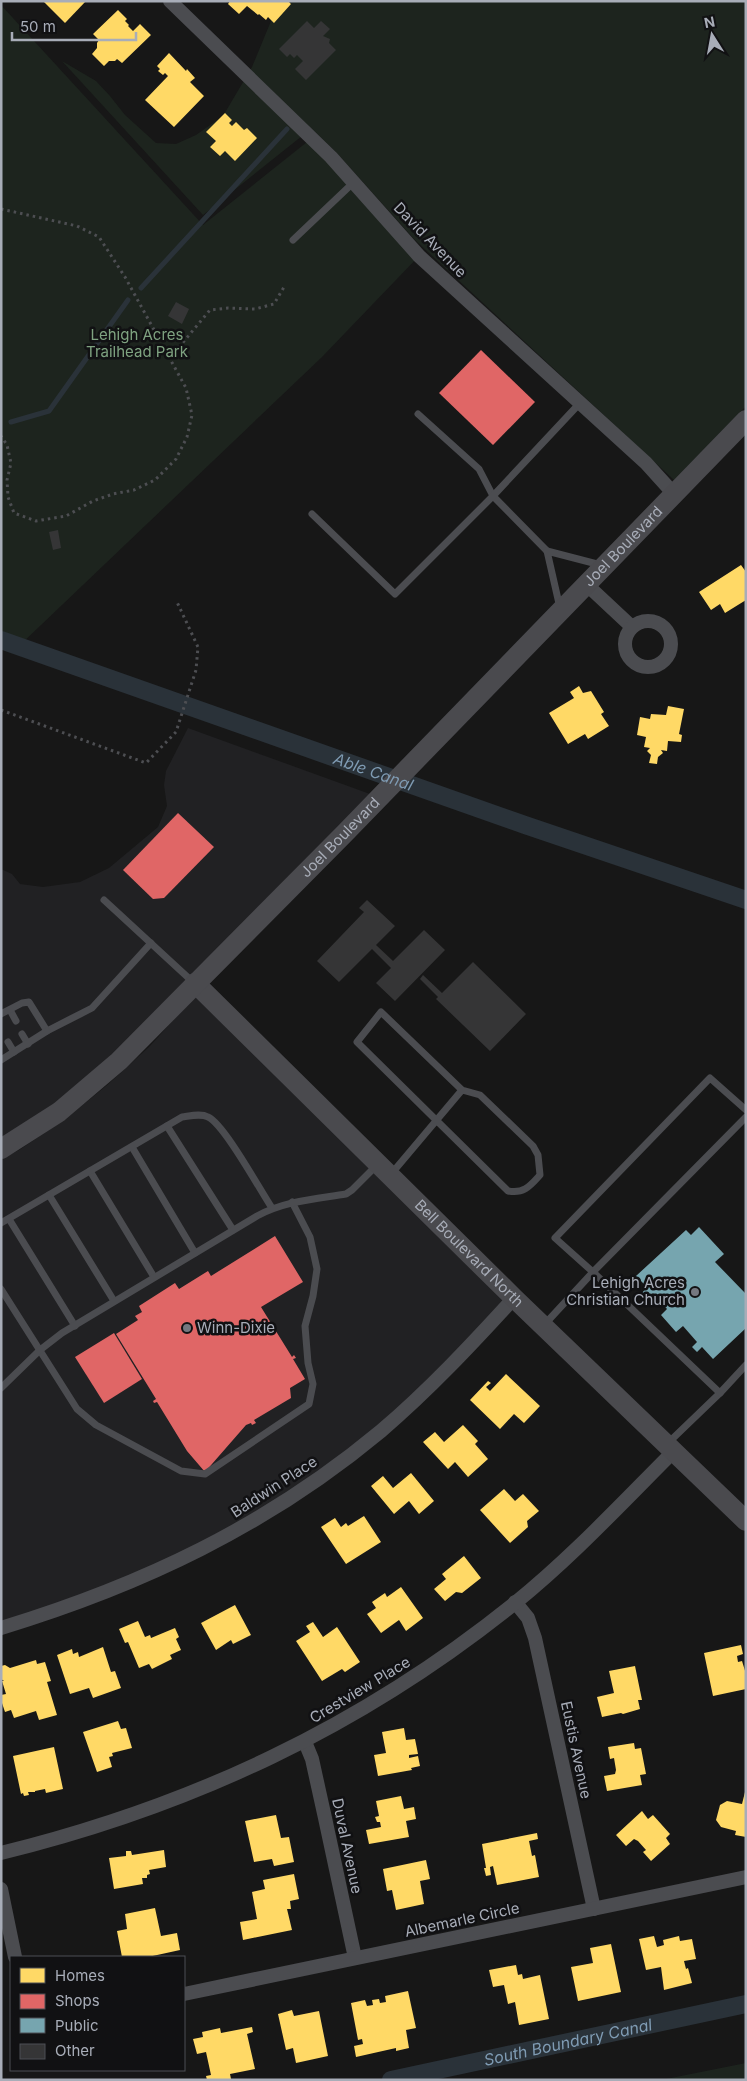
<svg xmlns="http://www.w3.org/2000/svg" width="747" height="2081" font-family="Inter,sans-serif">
  <rect width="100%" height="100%" fill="#171717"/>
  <!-- built -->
  <g fill="#212123">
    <path d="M188,728L370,794L113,1054L54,1104L1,1138V869L12,874L20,884L43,887L80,882L109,868L158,827L167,806L164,785L166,771Z"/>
    <path d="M195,996L513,1308L348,1463L263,1522L175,1569L1,1632V1159L19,1150L64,1120L106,1086L150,1046Z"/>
  </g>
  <!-- green -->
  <g fill="#1d241e">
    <path d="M283,1H746V406L674,480L414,239L336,152L314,131L307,132L203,215L62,61L96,81L110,96L125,115L156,143L176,144L196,135L223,116L252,67L271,21Z"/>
    <path d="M1,5L203,225L312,138L419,256L322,357L19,646L1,640Z"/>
    <path d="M746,2063V2080H661Z"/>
  </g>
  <!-- homes -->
  <g fill="#ffd966">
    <path d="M43,1H86L65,23Z"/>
    <path d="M230,1H288L291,4L274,23L268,17L266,20L259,14L258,15L247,6L239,14L228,4Z"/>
    <path d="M118,10L127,19L125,21L129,25L128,26L133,31L140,24L151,35L122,63L117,59L115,61H109L104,66L92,54L97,48V43L99,40L93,34Z"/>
    <path d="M169,53L186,71L187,69L195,78L190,82L204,96L174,127L145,100L168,76L165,73L163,75L158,71L160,69L157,66Z"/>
    <path d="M225,113L232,120L229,123L232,126L236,122L244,130L247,128L257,138L235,161L225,151L220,156L210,147L216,141L206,132Z"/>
    <path d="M741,565L746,572V600L725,613L720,604L711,610L699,592Z"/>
    <path d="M579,686L583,693L591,691L604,712L601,714L609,726L588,739L585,734L568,744L549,713L574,698L570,692Z"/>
    <path d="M668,706L684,709L679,734L682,735L681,742L668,741L667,751L661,750L663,753L658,757L657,764L649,763L651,755L647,751L650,748L644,747L646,737L637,735L640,717L650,719L651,714L666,715Z"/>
    <path d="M506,1374L540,1406L524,1423L514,1414L500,1429L470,1400L488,1381L491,1383L486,1387L490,1391Z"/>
    <path d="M463,1425L478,1441L475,1444L488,1459L468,1477L455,1462L448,1469L423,1442L435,1432L444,1442Z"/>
    <path d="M411,1473L434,1501L419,1514L409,1501L394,1514L371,1486L383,1476L393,1488Z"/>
    <path d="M504,1489L515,1501L523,1494L539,1511L527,1521L528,1527L510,1543L480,1510Z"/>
    <path d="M364,1516L381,1542L346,1564L321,1527L335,1518L341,1527L346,1523L348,1526Z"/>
    <path d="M464,1556L481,1578L462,1593L456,1592L445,1601L434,1589L446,1579L442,1574Z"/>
    <path d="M401,1587L423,1618L406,1631L399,1620L381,1633L367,1614L376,1608L372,1602L385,1593L387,1597Z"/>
    <path d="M235,1605L251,1635L233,1644L231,1640L216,1650L201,1623Z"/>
    <path d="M138,1621L145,1637L150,1635L151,1638L175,1628L179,1637L176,1639L181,1650L170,1655L172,1659L152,1669L149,1664L139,1668L128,1642L125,1643L119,1629Z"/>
    <path d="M313,1622L323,1637L337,1627L360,1662L345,1672L342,1669L322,1681L296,1641L310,1632L306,1626Z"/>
    <path d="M741,1645L743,1654L737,1656L738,1662L742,1661L746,1674V1689L713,1696L704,1653Z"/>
    <path d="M103,1647L111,1672L115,1671L121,1688L93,1698L89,1688L70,1694L57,1655L72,1649L73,1654L78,1652L79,1657Z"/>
    <path d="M36,1660L37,1664L45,1662L51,1681L47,1682L57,1715L39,1720L36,1711L14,1718L11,1710L5,1712L1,1700V1695L6,1694L2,1681H4L1,1679V1666L5,1665L10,1668Z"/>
    <path d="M635,1666L642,1700H638L640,1709L623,1714L621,1713L602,1717L597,1697L614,1693L609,1671Z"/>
    <path d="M118,1721L121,1729L126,1728L132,1748L112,1753L113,1756L109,1757L112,1767L97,1772L83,1732Z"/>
    <path d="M404,1728L406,1740L415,1739L418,1754L409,1755V1758L418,1756L420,1766L411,1768L412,1770L378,1776L374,1755L386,1753L382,1732Z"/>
    <path d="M634,1743L635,1749L641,1748L646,1774L640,1775L642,1785L607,1791L604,1776L615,1774L616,1770L614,1758L610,1759L608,1747Z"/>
    <path d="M54,1747L63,1789L46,1793L45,1789L35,1791V1792H28L29,1795L24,1796L23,1793L21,1794L13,1756Z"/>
    <path d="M745,1792H746V1837L735,1835L736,1831L721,1827L716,1820L720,1805L727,1801L742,1804Z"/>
    <path d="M401,1796L404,1809L414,1807L416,1819L406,1821L409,1837L369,1844L366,1830L381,1827L380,1822H377L375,1817L379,1816L376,1801Z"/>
    <path d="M642,1811L648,1819L653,1815L670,1834L666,1838L670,1844L651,1861L643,1852L646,1850L638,1841L634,1839L626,1846L616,1835Z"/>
    <path d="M276,1815L281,1838L289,1837L294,1862L274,1866L272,1859L254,1862L245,1821Z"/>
    <path d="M537,1833L538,1839L529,1841L532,1856L535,1855L539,1877L497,1885L493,1866L490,1867L491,1875L486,1876L484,1868H486L482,1844Z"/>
    <path d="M164,1850L166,1867L149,1870L150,1874L147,1875V1878H142L143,1884L114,1889L109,1858L126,1856V1851H131L132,1855Z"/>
    <path d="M426,1860L430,1879L420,1881L424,1904L396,1910L392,1890L387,1891L383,1869Z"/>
    <path d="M294,1874L299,1899L290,1901L291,1909H287L292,1930L243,1940L240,1922L257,1919L252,1892L265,1889L263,1880Z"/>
    <path d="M155,1908L161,1936L177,1933L180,1950L148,1957H122L117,1931L127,1929L125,1914Z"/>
    <path d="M654,1936L657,1947L664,1945L663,1940L679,1936L680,1941L692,1939L696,1959L684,1961L686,1969L688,1968L692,1983L664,1990L661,1967L646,1970L639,1939Z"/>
    <path d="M611,1944L621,1992L578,2001L571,1967L593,1963L590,1948Z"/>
    <path d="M516,1965L518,1975L522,1974L523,1979L540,1975L549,2019L519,2025L515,2002L508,2004L504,1985L493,1987L489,1970Z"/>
    <path d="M408,1991L416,2028L406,2030L409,2048L396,2051V2048L356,2057L354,2046L363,2044L362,2039L358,2040L351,2003L365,2000L367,2006L373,2005L372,2000L379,1999L380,2003L386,2002L385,1996Z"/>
    <path d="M292,2010L294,2016L319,2011L328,2056L296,2063L293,2048L286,2050L278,2014Z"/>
    <path d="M252,2027L253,2032L247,2034L255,2069L230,2074L231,2079L207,2080L206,2076L211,2075L206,2052L197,2054L193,2039L203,2037L202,2032L220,2028L221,2033Z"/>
  </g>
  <!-- shops -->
  <g fill="#e06666">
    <path d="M481,350L535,402L493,445L439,393Z"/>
    <path d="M178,813L214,847L164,898L153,899L123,870Z"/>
    <path d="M275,1236L303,1282L261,1307L292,1357L294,1355L296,1358L293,1359L305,1379L290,1388L291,1398L254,1420L256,1423L252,1425L251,1423L246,1425L205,1472L187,1451L157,1402L154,1403L153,1401L156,1399L116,1334L138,1320L135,1316L142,1312L139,1306L175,1283L179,1289L208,1271L211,1276Z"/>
    <path d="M114,1333L142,1379L104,1403L75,1357Z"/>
  </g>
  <!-- public -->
  <path fill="#76a5af" d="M699,1227L724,1254L715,1262L746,1294V1328L713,1359L702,1347L697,1352L692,1347L697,1342L683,1326L676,1332L661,1315L667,1309L653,1293L647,1298L642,1293L647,1287L636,1276L686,1230L691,1235Z"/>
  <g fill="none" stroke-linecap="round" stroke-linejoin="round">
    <!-- stream -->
    <g stroke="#2a3239" stroke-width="5">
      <path d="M141,288L287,129"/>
      <path d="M11,422L49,411L128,300"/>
    </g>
    <!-- canal -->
    <g stroke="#2a3239" stroke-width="18">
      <path id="s1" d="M1,640L525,825L746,900"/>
      <path id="s2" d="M391,2080L746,2004"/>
    </g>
  </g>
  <!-- building -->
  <g fill="#353536">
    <path d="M307,21L314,28L321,21L330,29L323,36L330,39L329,43L336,50L306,80L295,69L303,61L297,55L294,58L290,54L287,57L279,49Z"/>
    <path d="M176,302L189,309L182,324L168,316Z"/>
    <path d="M58,530L61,548L53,550L49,532Z"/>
    <path d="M367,900L395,926L376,945L393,961L424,930L445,950L395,1001L376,983L391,968L372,949L339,982L317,961L364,912L359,908Z"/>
    <path d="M473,962L526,1014L490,1051L436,999L438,997L420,979L423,975L442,993Z"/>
  </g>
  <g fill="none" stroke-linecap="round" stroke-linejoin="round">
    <!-- path -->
    <g stroke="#4d4e52" stroke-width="3" stroke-dasharray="2.5 4" stroke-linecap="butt">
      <path d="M1,209L77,226L99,237L125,277L186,388L192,415L187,437L176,459L155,480L134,490L113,494L93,501L66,516L36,521L14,513L8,497L7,480L11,463L7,445L1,436"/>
      <path d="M168,355L180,346L210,310L228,308L255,309L274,304L284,287"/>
      <path d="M1,710L146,763L176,732L196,670L198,647L177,602"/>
    </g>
    <!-- lane -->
    <g stroke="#4b4c50" stroke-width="7">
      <path d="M293,240L354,182"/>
      <path d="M418,414L479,469L493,496L547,551"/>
      <path d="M312,514L395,594L493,496L580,403"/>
      <path d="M560,608L547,551L601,565"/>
      <path d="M104,900L194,983"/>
      <path d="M10,1010L16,1021"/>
      <path d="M1,1014L22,1003L29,1002L47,1031L92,1008L151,943"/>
      <path d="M22,1034L28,1044"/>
      <path d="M8,1042L14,1052"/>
      <path d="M1,1060L47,1031"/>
      <path d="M746,1110L710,1078L555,1238L593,1272L746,1117"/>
      <path d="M167,1126L233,1230"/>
      <path d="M132,1147L195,1253"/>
      <path d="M90,1171L154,1277"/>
      <path d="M392,1173L462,1090L381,1012L357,1042L508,1191C524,1194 530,1186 540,1175L538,1155L533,1146L480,1095L462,1090"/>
      <path d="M49,1195L114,1301"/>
      <path d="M9,1219L75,1326"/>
      <path d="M1,1223L182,1117C190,1116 201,1113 208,1117C224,1124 260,1190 272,1208"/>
      <path d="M1,1289L77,1409L96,1425L181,1471L205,1474L309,1404L313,1384L308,1363L305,1326L313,1296L317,1269L310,1237L292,1202"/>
      <path d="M544,1325L593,1272L720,1393L667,1444"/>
      <path d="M1,1388L40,1350L62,1333L257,1216C285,1201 315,1199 346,1194L352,1190L377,1165"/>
      <path d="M720,1393L746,1365"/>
    </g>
    <!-- street -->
    <g stroke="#4b4c50" stroke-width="14">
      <path d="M170,1L331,157L419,256L646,463L674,494"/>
      <path d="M586,584L632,627"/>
      <circle cx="648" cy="644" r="23"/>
      <path d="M515,1602L528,1618L535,1638L594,1909"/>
      <path d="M1,1628C142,1585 267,1526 381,1431C429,1390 472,1344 514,1298"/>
      <path d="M305,1742L312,1759L325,1818L355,1958"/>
      <path d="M1,1853C192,1806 361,1727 515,1603C572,1557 622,1503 674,1451"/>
      <path d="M1,1889L15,1957"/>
      <path d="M184,1994L746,1877"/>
    </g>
    <!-- secondary -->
    <g stroke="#4a4a4e" stroke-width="20">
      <path id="s3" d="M195,983L514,1298L746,1521"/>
      <path id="s4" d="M1,1149L59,1112L119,1061L345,833L746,420"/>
    </g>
  </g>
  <!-- markers -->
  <g fill="#757880" stroke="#111113" stroke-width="2">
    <circle cx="695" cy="1292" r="5"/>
    <circle cx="187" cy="1328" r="5"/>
  </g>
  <g text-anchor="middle" stroke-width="5" stroke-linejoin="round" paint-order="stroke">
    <!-- street labels -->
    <g font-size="15" fill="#a8adb8" stroke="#111113">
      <text transform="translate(430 240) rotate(46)" y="5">David Avenue</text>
      <text dy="5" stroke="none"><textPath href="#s4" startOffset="868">Joel Boulevard</textPath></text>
      <text dy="5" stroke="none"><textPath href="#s4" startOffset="462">Joel Boulevard</textPath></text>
      <text dy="5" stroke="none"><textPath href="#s3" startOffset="385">Bell Boulevard North</textPath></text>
      <text transform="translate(274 1487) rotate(-33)" y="5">Baldwin Place</text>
      <text transform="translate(360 1690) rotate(-31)" y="5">Crestview Place</text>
      <text transform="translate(576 1750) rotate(78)" y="5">Eustis Avenue</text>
      <text transform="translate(347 1846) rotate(78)" y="5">Duval Avenue</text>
      <text transform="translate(462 1920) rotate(-12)" y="5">Albemarle Circle</text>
    </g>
    <!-- park labels -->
    <g font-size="15" fill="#7fa381" stroke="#111113">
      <text x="137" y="340">Lehigh Acres<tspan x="137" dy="17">Trailhead Park</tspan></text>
    </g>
    <!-- poi labels -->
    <g font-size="15" fill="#a8adb8" stroke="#111113" text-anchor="end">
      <text x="685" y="1288">Lehigh Acres<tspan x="685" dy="17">Christian Church</tspan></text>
      <text x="197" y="1333" text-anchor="start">Winn-Dixie</text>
    </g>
    <!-- water labels -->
    <g font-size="16" font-style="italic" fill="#7f9bb3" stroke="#111113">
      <text dy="6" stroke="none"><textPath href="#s1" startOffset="395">Able Canal</textPath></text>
      <text dy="6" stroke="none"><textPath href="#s2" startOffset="181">South Boundary Canal</textPath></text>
    </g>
  </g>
  <!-- border -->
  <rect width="747" height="2081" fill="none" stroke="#a8adb8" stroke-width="5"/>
  <!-- legend -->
  <rect x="10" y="1956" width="175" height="115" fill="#111113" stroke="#4d4f55"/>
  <rect x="20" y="1968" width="25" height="15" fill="#ffd966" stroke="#4d4f55"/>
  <text x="55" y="1981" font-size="15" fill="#a8adb8">Homes</text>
  <rect x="20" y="1994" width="25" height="15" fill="#e06666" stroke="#4d4f55"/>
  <text x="55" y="2006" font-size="15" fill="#a8adb8">Shops</text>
  <rect x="20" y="2018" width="25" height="15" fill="#76a5af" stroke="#4d4f55"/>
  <text x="55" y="2031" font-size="15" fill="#a8adb8">Public</text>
  <rect x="20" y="2044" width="25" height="15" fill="#353536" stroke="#4d4f55"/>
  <text x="55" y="2056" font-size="15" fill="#a8adb8">Other</text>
  <!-- north arrow -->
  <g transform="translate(712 35) rotate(349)" stroke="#111113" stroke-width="4" paint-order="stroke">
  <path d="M0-4L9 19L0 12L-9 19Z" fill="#a8adb8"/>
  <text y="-8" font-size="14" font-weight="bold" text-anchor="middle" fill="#a8adb8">N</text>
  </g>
  <!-- scale -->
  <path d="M12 32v8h124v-8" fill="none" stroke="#a8adb8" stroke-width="2.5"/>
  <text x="20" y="32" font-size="15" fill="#a8adb8" stroke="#111113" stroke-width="4" paint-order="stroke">50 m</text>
</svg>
